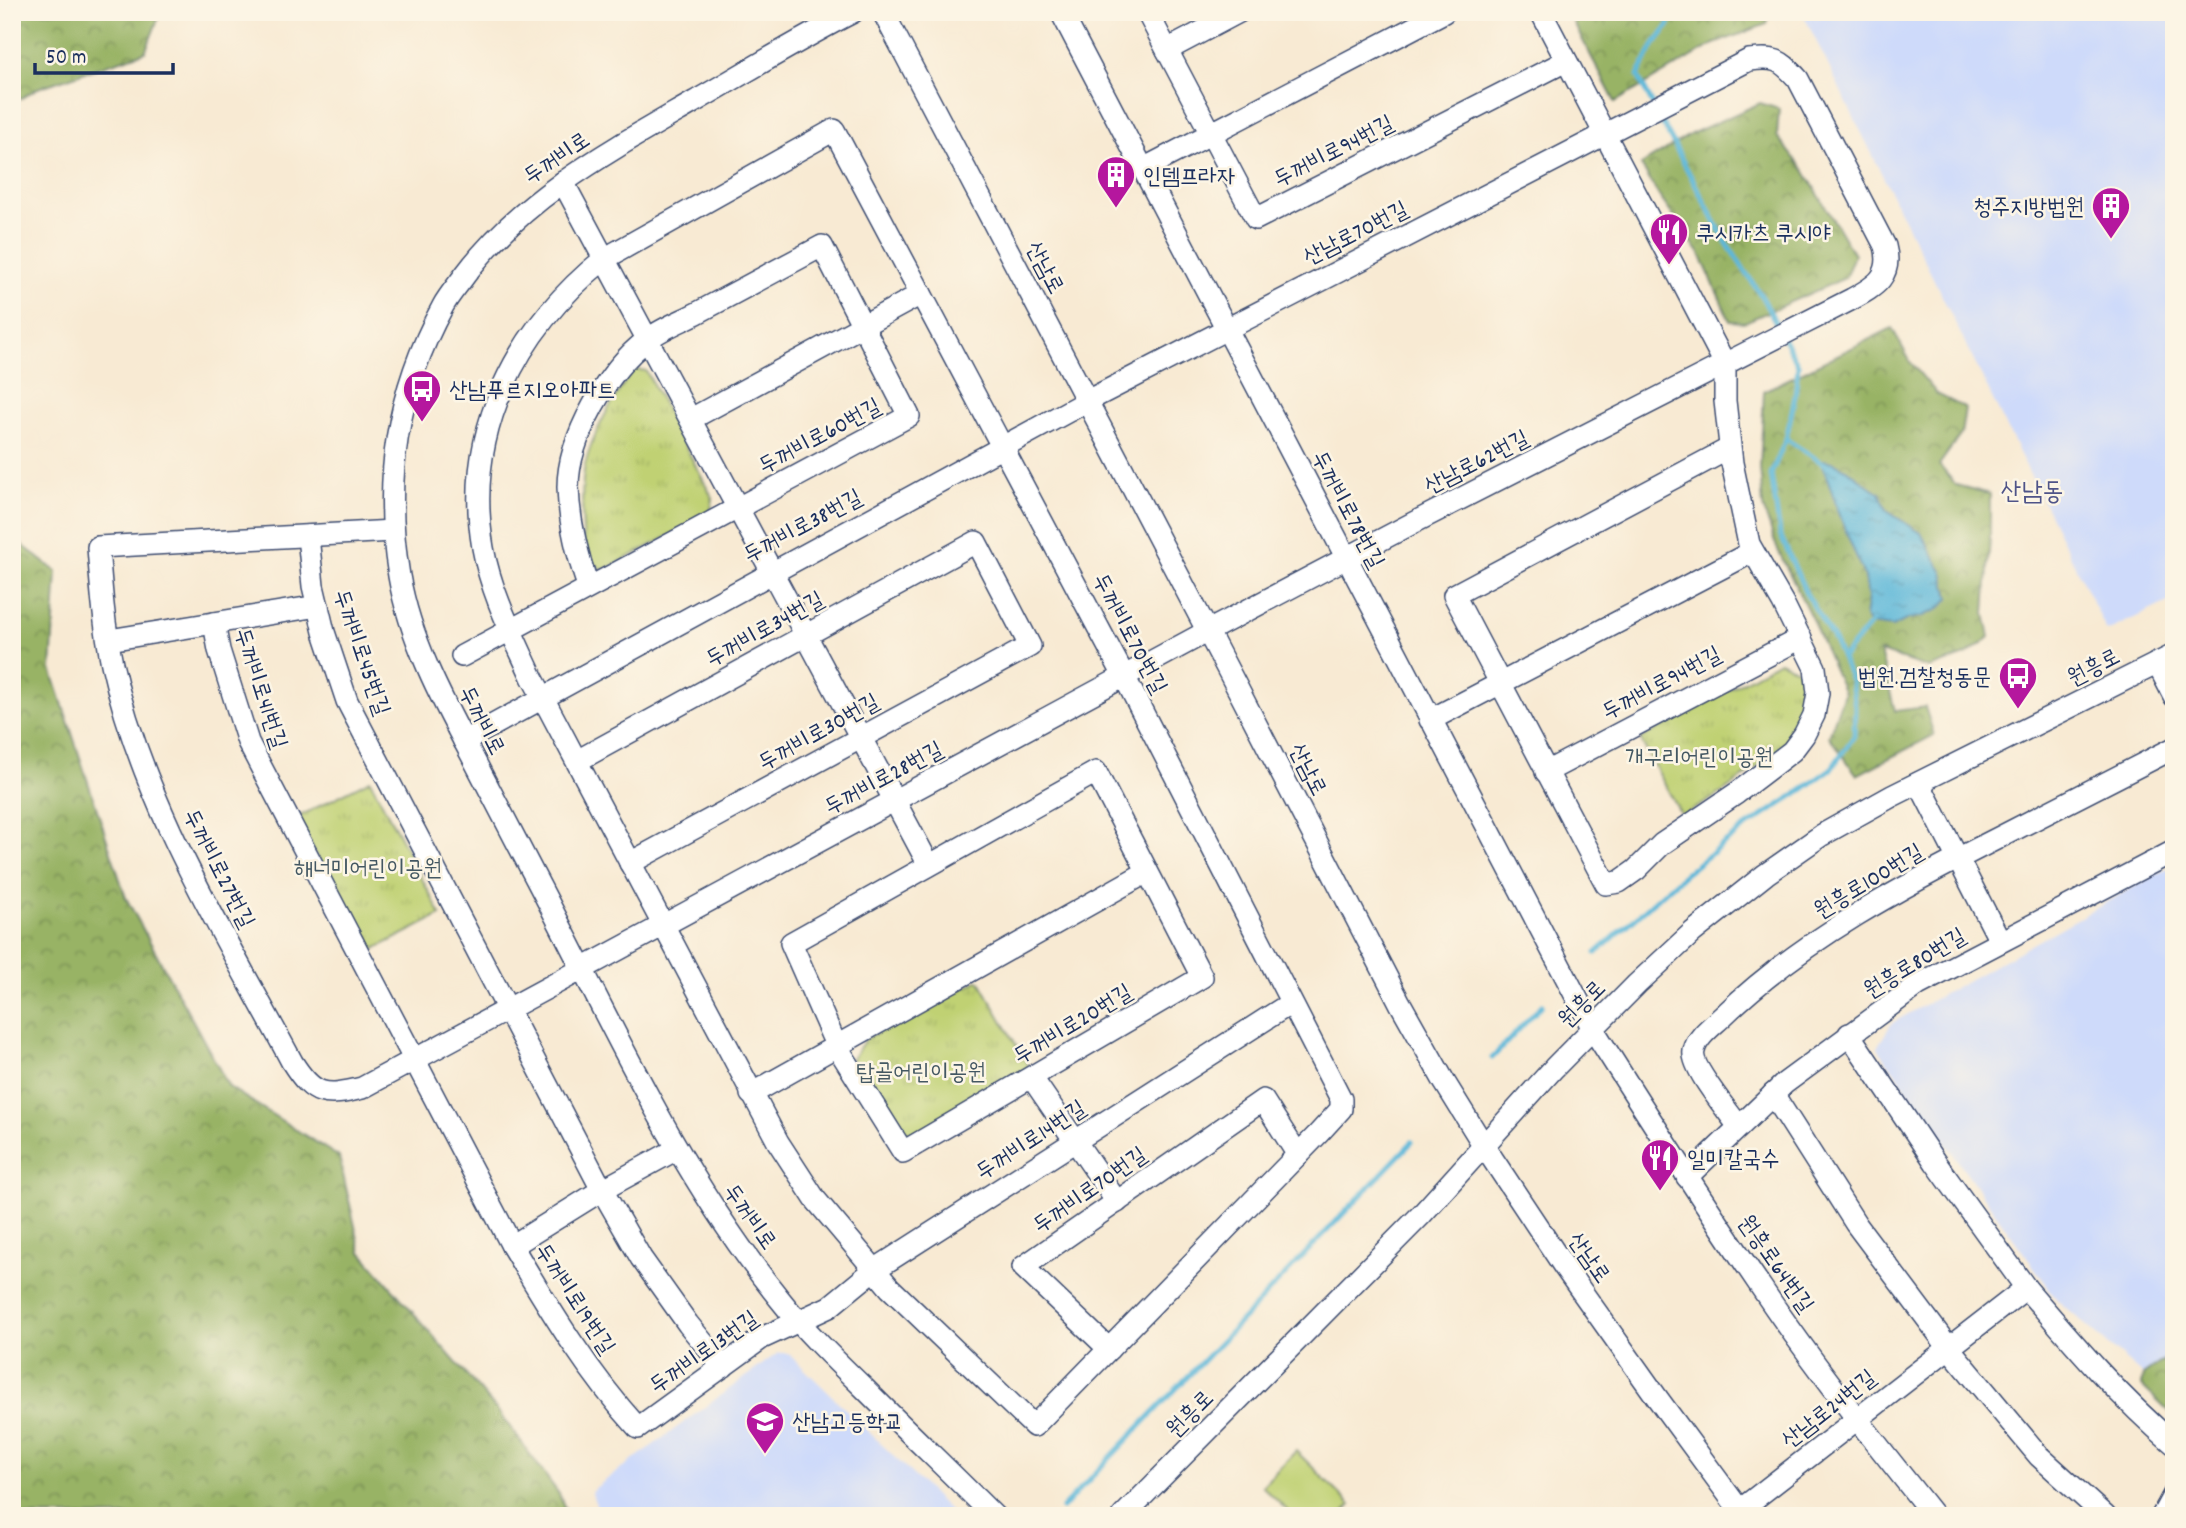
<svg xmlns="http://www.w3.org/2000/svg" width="2186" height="1528" font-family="Dekko,'Poor Story',sans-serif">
  <defs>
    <pattern id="forest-crowns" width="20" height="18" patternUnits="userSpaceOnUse" patternTransform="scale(1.75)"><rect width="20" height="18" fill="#98b365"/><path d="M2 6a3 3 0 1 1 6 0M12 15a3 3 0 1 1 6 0" fill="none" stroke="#7b9256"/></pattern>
    <pattern id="park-tufts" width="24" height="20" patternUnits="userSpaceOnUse" patternTransform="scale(1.75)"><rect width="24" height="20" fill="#c0d173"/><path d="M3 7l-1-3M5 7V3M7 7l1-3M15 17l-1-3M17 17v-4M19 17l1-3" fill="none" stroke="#a4b466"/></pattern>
    <pattern id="water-ripples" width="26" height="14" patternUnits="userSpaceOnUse" patternTransform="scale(1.75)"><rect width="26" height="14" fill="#5bb7d9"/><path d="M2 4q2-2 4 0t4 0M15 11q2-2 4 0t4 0" fill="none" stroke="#4a95b3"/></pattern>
  </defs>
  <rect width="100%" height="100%" fill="#fcf5e5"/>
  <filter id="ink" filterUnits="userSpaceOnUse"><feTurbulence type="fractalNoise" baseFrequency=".0143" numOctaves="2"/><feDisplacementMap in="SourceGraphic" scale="14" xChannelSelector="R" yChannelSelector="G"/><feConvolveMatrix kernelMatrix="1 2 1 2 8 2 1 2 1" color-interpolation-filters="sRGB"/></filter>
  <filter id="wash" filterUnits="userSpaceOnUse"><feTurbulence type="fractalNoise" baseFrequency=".00686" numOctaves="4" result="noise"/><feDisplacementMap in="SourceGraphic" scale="28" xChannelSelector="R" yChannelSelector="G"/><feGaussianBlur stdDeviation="1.57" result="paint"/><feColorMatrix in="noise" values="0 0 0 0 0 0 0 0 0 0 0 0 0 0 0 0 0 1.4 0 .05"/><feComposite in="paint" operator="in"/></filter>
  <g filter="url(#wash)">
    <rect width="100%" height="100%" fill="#f8ead3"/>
    <!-- built -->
    <g fill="#cedafa">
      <path d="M1802,12H2174V599L2107,631Z"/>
      <path d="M2173,865L2174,1353L2143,1375L2058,1301L1877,1047L1892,1023Z"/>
      <path d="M778,1353H788L955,1516H600L591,1491Z"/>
    </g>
    <!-- grass -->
    <path fill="#c0d173" stroke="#6e8068" stroke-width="2" d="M1296,1451L1351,1505L1341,1516H1293L1262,1486Z"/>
    <!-- forest -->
    <g fill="url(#forest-crowns)" stroke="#5a7162" stroke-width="2">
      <path d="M12,12H153L159,17L145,52L38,88L12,104Z"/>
      <path d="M1568,12H1770L1767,24L1714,44L1615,102Z"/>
      <path d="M1760,103L1779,109L1777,136L1804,170L1854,255L1845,278L1745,322L1730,321L1700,254L1659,196L1641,165L1691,134Z"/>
      <path d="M1892,328L1911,363L1937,394L1965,408L1961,434L1939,465L1956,485L1990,494V537L1985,614L1990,637L1966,655L1929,668L1880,652L1895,711L1925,707L1934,735L1857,775L1829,736L1844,693L1812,619L1777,548L1763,507L1760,468L1764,391Z"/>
      <path d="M12,537L57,572L51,669L126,898L229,1087L339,1157L361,1252L502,1416L559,1494L568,1516H12Z"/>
      <path d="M2174,1353V1417L2141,1385L2143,1375Z"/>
    </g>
    <!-- park -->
    <g fill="url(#park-tufts)" stroke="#6e8068" stroke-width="2">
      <path d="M634,369L646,371L713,499L710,515L604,570C583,561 584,550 583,531C582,511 581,485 585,465C593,431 614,397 634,369Z"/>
      <path d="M1780,661L1801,672L1804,704L1792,736L1773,756L1723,792L1682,816L1640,739Z"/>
      <path d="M370,780L441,915L367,953L296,818Z"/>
      <path d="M979,980L1030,1069L921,1136L893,1128L850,1062L866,1038Z"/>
    </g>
    <!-- water -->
    <path fill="url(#water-ripples)" stroke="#3b739c" stroke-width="2" d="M1821,460C1843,461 1860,482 1880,493L1887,511L1921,533L1943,573L1949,598L1939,609L1923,616L1908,619L1892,627L1870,624L1865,617L1868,598L1865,578L1844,527Z"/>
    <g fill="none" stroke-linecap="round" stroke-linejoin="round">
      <!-- stream -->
      <g stroke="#5bb7d9" stroke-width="5">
        <path d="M1653,105L1638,76L1653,46L1669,25L1671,12"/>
        <path d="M1657,113L1726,242L1762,297L1780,330"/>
        <path d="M1786,439L1824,464"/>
        <path d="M1842,658L1873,621"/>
        <path d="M1596,953L1686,873L1743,829L1802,790L1832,768L1854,736L1855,707L1851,680L1836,644L1806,593L1780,534L1771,474L1786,439L1795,396L1798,365L1784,339"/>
        <path d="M1492,1058L1542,1005"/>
        <path d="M1062,1508L1412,1142"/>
      </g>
    </g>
  </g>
  <g filter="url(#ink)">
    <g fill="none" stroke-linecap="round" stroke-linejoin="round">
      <!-- minor casing -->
      <g stroke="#3c4b70" stroke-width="24">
        <g id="minor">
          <path d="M853,12C798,40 746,72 694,102C611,150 523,197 465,275C458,285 449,295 443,306C396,392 383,480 399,576C410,639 441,698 471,754C491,793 512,833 533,873C609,1017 675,1169 778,1297C804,1330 834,1359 864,1388C907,1431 951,1473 994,1516"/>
          <path d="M883,12L1229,672L1400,1003L1445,1083L1484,1146L1565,1268L1658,1399L1744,1516"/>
          <path d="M1061,12L1593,1029C1648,1116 1703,1202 1761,1287C1814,1366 1874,1441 1934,1516"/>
          <path d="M1147,12L1256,219L1566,61"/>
          <path d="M1541,12L1725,364V401L1732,463L1749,544L1783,603L1815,668L1818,693L1814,715L1804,735L1792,751L1737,793L1662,844L1636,870L1619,882L1606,884L1454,595L1730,448"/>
          <path d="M1167,50L1239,12"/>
          <path d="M834,130L1124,676L1341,1099V1109L1319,1133L1034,1426L890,1288L815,1199L778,1142L532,677C513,635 491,593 483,548C463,432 516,330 604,259Z"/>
          <path d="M1143,169L1444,12"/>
          <path d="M563,182L929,865"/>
          <path d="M691,419L921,294"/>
          <path d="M393,531L98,547C101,586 104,626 112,664C143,805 225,936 292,1062C314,1097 325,1097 362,1088L1208,631L1413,523L1852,299C1876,286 1893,276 1885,246L1798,79C1780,59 1775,57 1749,60L1087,401L464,741"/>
          <path d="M308,536L313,586L324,632L347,701L602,1190L641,1258L688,1324L723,1367"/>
          <path d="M214,623L219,650L248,742L512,1246"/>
          <path d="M109,640L318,606"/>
          <path d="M462,656L909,416L822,246C781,268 740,290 699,312C682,321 662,328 647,340C608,369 568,438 568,487C569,522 577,554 588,586"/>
          <path d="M2157,663L2174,696"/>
          <path d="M1430,720L1752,552"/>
          <path d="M577,761L976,542L1030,646L630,863"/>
          <path d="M1096,772L1202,977L903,1152L836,1045L791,943Z"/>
          <path d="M1546,772L1801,638"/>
          <path d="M1919,783L2000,941"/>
          <path d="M1032,1078L1117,1202"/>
          <path d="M751,1094L1147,872"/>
          <path d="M1773,1094L1856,1224L1949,1348L2039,1456L2105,1516"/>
          <path d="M1739,1127C1729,1112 1690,1066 1694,1051C1697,1036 1714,1025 1724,1015C1804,938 1905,885 2004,835C2060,806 2117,777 2174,748"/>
          <path d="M677,1149L602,1190L512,1246C550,1310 588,1373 638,1428L762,1338L829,1307L874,1270L1291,1003"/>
          <path d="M1687,1177L1785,1083L1918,985L2174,851"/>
          <path d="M2026,1288C2073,1343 2119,1397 2174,1444"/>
          <path d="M1109,1349L1023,1267L1263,1100L1298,1155"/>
          <path d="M1740,1510L2026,1288L1935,1162L1849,1034"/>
          <path d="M1123,1516L1422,1214L1554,1068L1637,984L1693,932L1766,874L1822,835L1892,796L2174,655"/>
          <path d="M2162,1516L2174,1494"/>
        </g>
      </g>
      <!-- minor -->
      <use href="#minor" stroke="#fff" stroke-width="21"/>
    </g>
  </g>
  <!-- icons -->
  <defs>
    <g id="building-pin" transform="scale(2.0125)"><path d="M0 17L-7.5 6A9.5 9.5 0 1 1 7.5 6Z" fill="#b5179e" stroke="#fcf5e5"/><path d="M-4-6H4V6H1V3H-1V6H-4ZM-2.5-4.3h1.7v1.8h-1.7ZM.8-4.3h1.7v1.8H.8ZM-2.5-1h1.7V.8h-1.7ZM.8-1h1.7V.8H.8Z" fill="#fff"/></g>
    <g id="restaurant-pin" transform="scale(2.0125)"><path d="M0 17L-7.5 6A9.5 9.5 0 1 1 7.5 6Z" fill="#b5179e" stroke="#fcf5e5"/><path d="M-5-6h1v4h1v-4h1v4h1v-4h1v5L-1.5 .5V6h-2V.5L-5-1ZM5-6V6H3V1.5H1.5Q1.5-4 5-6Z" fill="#fff"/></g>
    <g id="bus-pin" transform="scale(2.0125)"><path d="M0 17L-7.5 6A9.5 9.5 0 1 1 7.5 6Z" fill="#b5179e" stroke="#fcf5e5"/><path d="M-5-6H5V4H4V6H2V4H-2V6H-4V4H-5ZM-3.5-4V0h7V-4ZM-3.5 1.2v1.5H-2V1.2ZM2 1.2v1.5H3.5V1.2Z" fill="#fff"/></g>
    <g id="school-pin" transform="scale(2.0125)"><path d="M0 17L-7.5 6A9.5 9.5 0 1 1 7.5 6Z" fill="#b5179e" stroke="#fcf5e5"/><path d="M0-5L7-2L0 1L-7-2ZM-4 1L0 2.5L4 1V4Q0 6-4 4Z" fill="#fff"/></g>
  </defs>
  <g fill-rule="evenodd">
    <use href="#building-pin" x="1116" y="175"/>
    <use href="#building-pin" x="2111" y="206"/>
    <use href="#restaurant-pin" x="1669" y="232"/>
    <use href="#bus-pin" x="422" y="389"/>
    <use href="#bus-pin" x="2018" y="676"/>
    <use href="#restaurant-pin" x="1660" y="1158"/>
    <use href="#school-pin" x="765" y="1421"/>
  </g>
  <g text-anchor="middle" stroke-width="5" stroke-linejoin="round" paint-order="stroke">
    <!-- street labels -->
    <g font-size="23" fill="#1b2f5e" stroke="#fcf5e5">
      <text transform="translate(1333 150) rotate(-27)" y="8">두꺼비로94번길</text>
      <text transform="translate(556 157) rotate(-34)" y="8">두꺼비로</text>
      <text transform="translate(1355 232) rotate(-27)" y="8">산남로70번길</text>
      <text transform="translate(1046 267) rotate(62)" y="8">산남로</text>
      <text transform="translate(819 435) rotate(-28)" y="8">두꺼비로60번길</text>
      <text transform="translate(1476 461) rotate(-27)" y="8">산남로62번길</text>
      <text transform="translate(1349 509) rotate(62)" y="8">두꺼비로78번길</text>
      <text transform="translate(802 525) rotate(-28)" y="8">두꺼비로38번길</text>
      <text transform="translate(764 628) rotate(-29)" y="8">두꺼비로34번길</text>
      <text transform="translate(1131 633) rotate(62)" y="8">두꺼비로70번길</text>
      <text transform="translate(363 652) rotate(71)" y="8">두꺼비로45번길</text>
      <text transform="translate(2093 666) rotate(-27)" y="8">원흥로</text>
      <text transform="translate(1661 682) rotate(-28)" y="8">두꺼비로94번길</text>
      <text transform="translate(262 688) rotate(72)" y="8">두꺼비로41번길</text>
      <text transform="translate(483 720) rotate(63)" y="8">두꺼비로</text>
      <text transform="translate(818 731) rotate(-29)" y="8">두꺼비로30번길</text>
      <text transform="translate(1309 769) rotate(63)" y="8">산남로</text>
      <text transform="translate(883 777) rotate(-28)" y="8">두꺼비로28번길</text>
      <text transform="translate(220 868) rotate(63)" y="8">두꺼비로27번길</text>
      <text transform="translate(1868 880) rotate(-31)" y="8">원흥로100번길</text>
      <text transform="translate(1914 962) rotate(-31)" y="8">원흥로80번길</text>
      <text transform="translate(1581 1003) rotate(-45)" y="8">원흥로</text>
      <text transform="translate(1072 1023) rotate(-31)" y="8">두꺼비로20번길</text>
      <text transform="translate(1030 1139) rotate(-33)" y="8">두꺼비로14번길</text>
      <text transform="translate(1089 1189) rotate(-35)" y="8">두꺼비로70번길</text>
      <text transform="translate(751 1216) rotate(55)" y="8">두꺼비로</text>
      <text transform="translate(1590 1257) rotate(55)" y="8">산남로</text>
      <text transform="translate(1777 1263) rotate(55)" y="8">원흥로64번길</text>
      <text transform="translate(576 1298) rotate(57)" y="8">두꺼비로19번길</text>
      <text transform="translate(703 1351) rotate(-35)" y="8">두꺼비로13번길</text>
      <text transform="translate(1828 1408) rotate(-38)" y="8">산남로24번길</text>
      <text transform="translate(1189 1413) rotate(-45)" y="8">원흥로</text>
    </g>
    <!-- poi labels -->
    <g font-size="23" fill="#1b2f5e" stroke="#fcf5e5" text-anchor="start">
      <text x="1143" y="183">인뎀프라자</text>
      <text x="2084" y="214" text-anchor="end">청주지방법원</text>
      <text x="1696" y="240">쿠시카츠 쿠시야</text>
      <text x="449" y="397">산남푸르지오아파트</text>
      <text x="1991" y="684" text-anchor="end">법원.검찰청동문</text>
      <text x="1687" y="1166">일미칼국수</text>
      <text x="792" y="1429">산남고등학교</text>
    </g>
    <!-- park labels -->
    <g font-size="23" fill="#445863" stroke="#fcf5e5">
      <text x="1699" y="764">개구리어린이공원</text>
      <text x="368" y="875">해너미어린이공원</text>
      <text x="921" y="1079">탑골어린이공원</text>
    </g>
    <!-- quarter labels -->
    <g font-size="26" fill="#4f5488" stroke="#fcf5e5">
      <text x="2032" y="499">산남동</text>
    </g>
  </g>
  <!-- margin -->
  <rect width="2186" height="1528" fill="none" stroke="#fcf5e5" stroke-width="42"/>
  <!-- scale -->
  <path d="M35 63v10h138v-10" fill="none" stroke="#1b2f5e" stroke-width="3.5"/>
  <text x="46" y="63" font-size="21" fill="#1b2f5e" stroke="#fcf5e5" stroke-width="5" paint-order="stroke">50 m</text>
</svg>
